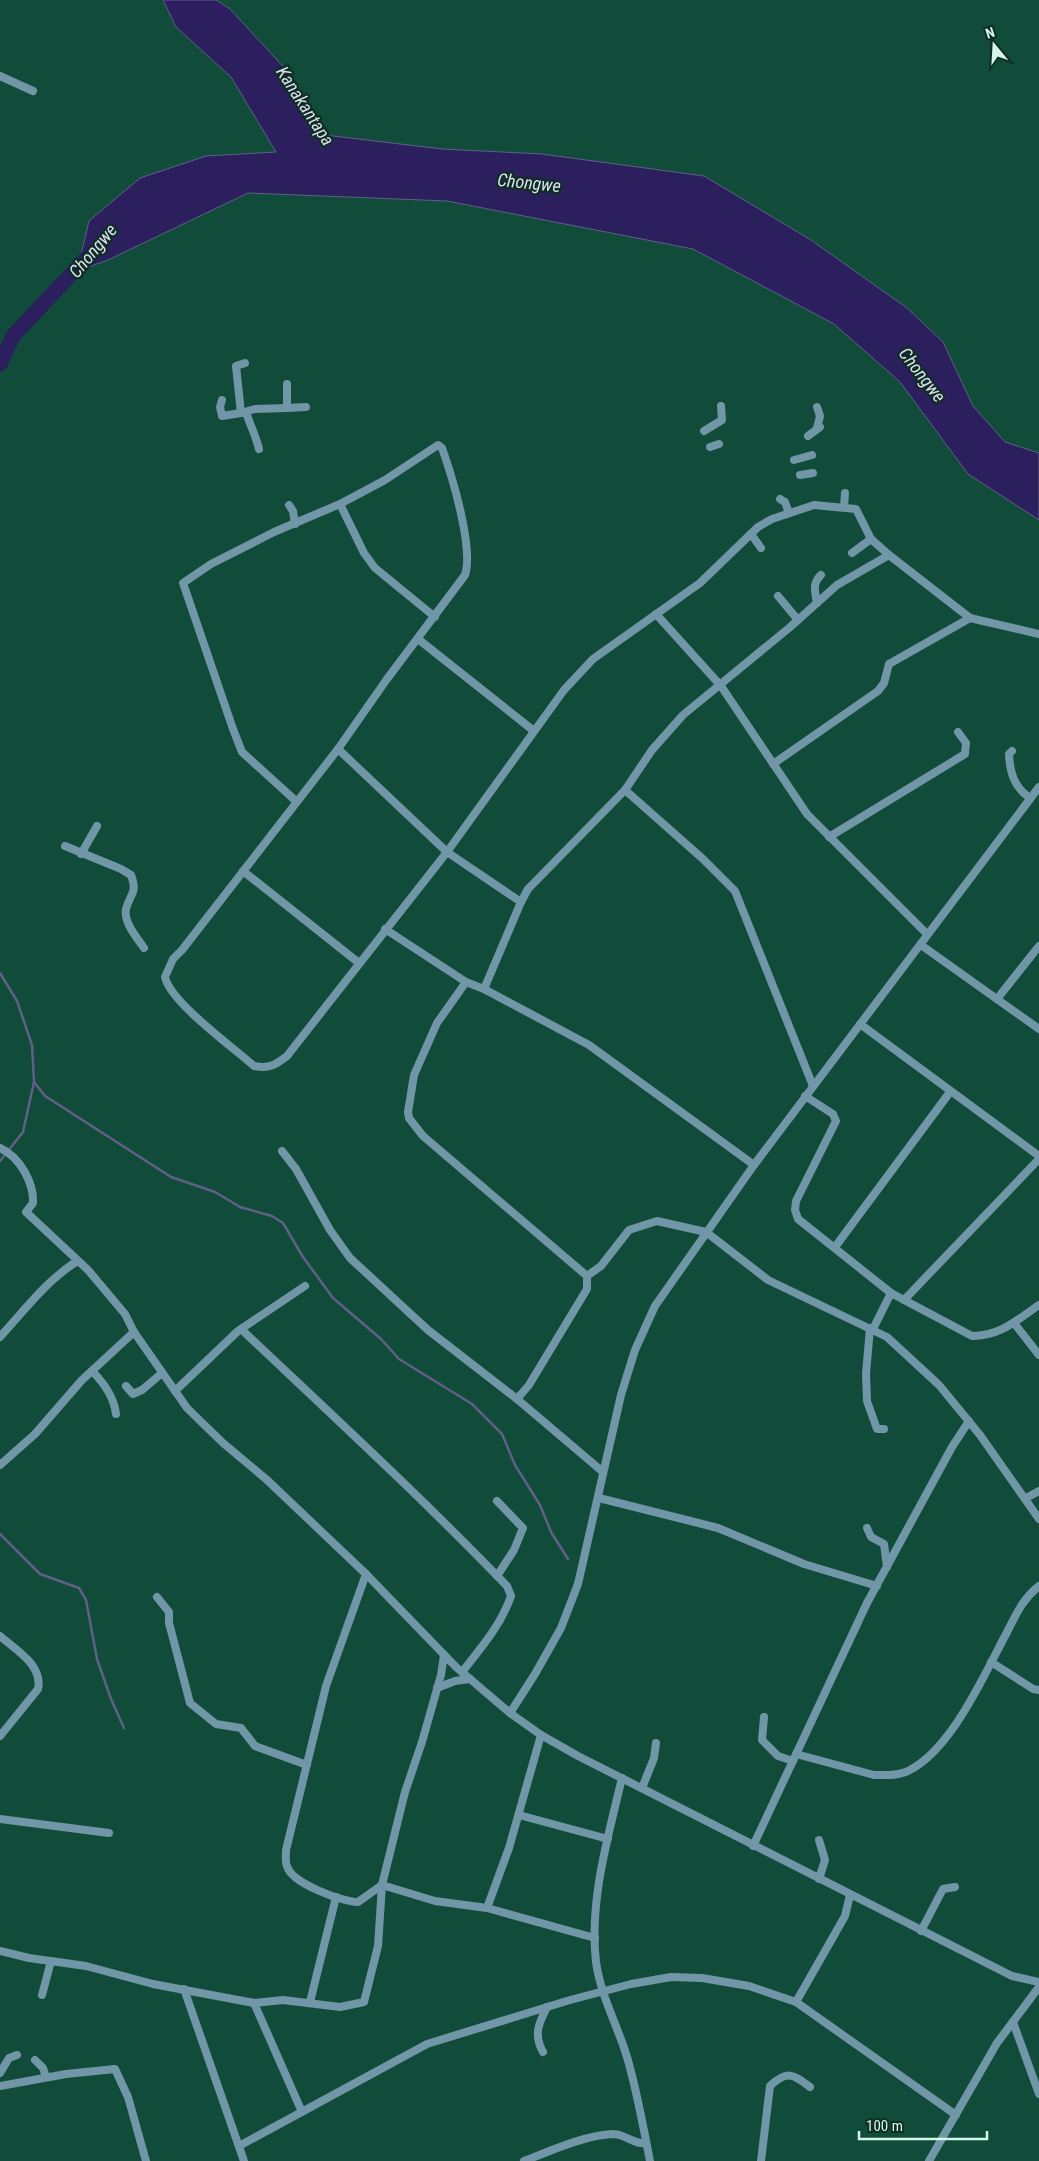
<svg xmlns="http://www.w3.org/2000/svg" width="1039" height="2161" font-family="'Roboto Condensed',sans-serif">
  <rect width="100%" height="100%" fill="#114c3a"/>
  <!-- water -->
  <path fill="#2c1f5e" stroke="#5e6087" d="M163,0H216L230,9L290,74L325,135L442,149L542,154L704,176L811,240L907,308L943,342L973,406L1005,442L1039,453V520L968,474L900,382L834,324L693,249L447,201L248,193L108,260L77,271L89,221L140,178L206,156L276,152L231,77L176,27Z"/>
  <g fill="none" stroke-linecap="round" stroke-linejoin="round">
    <!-- stream -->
    <g stroke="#5e6087" stroke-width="2.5">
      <path d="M0,973L17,1001L32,1045L34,1082L23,1132L0,1161"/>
      <path d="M34,1082L45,1096L171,1177L215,1192L240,1207L272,1216L283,1223L303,1257L333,1298L381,1339L399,1359L472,1404L502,1434L515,1465L540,1505L551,1532L568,1559"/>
      <path d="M0,1534L40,1574L79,1588L86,1600L97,1659L111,1699L124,1728"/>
    </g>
    <!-- river -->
    <path stroke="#2c1f5e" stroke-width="15" d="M0,364L13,336L89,255"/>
    <!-- street -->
    <g stroke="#7196a7" stroke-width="8">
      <path d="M0,76L33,91"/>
      <path d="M245,363L236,366L241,413L255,409L287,408"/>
      <path d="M287,384V408L306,407"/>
      <path d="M222,400L220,407L222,416L241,413"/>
      <path d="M817,407L820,416L817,428"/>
      <path d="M246,412C250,425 256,436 259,449"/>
      <path d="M704,431L722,420L721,406"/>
      <path d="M808,436L820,427"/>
      <path d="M710,447L719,444"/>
      <path d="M794,460L812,455"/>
      <path d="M800,475L813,473"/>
      <path d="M780,499L785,502L789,513"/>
      <path d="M340,504L364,553L375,568L435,617"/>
      <path d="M289,505L293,511L295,524"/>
      <path d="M844,507L845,493"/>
      <path d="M751,534L761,548"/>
      <path d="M852,553L871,539"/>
      <path d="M778,596L798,620"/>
      <path d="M817,603C815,592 812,583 821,575"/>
      <path d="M656,614L721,686L807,814L927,934"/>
      <path d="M418,639L534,731"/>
      <path d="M338,749L447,852L521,902"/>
      <path d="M1012,751L1009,754C1010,773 1014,787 1030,798"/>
      <path d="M773,764L878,691L884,683L889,664L970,618"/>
      <path d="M625,790L703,859L735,891L813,1086"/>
      <path d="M297,802L242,752L233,729L183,583L211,564L274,532L340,504L385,480L438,445L442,448C452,476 474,548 465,575L387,679L338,749L182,950L173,959L165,977C170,1002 234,1048 254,1066C270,1069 275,1065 287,1056L447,852L564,690L593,659L700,583L758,527L772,519L814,505L856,509L871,539L889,555L970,618L1039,634"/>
      <path d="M829,837L965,754L966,743L958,732"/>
      <path d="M65,846L121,869L131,875C138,894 130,893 126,909C123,922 138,939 144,948"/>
      <path d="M81,854L97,826"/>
      <path d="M243,871L359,963"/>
      <path d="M385,929L466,982L437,1023L414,1075L408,1112L409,1118L423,1136L587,1276V1289L529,1385L517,1399"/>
      <path d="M921,945L1039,1029"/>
      <path d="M466,982L484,989L589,1045L754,1165"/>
      <path d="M484,989L521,902L528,889L625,790L652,750L683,715L789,628L837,585L889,555"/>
      <path d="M997,999L1039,946"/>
      <path d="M860,1024L1039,1156"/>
      <path d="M805,1096L833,1114L836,1121L796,1201L795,1210L798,1219L891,1293L972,1336C1000,1336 1017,1320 1039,1305"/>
      <path d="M0,1148C20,1157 34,1183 33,1203L26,1212L88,1270L125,1314L134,1332L187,1408L223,1443L266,1479L366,1574L456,1667L510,1713L541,1735L578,1756L1012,1976L1039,1982"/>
      <path d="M282,1151L296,1169L330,1230L350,1258L428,1330L517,1399L603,1472"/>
      <path d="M835,1247L950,1092"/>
      <path d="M587,1276L601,1266L629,1230L657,1221L706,1232L768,1280L887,1337L939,1385L980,1435L1039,1519"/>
      <path d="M904,1300L1039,1159"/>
      <path d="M1014,1323L1039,1355"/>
      <path d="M870,1328L866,1374L867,1401L877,1429H884"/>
      <path d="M241,1329C331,1414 421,1497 507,1586L511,1596C501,1625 481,1648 462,1672"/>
      <path d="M873,1329L891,1293"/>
      <path d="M0,1337C24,1311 46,1281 76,1262"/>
      <path d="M92,1371C104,1383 114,1397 116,1414"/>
      <path d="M126,1386L133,1394L142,1390L162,1373"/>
      <path d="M175,1391L238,1331L305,1286"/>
      <path d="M0,1465L35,1434L82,1380L134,1332"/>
      <path d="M599,1498L718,1528L804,1564L877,1586"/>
      <path d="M1026,1498L1039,1491"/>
      <path d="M497,1501L523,1528L514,1550L497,1576"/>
      <path d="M867,1528L871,1537L884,1544L887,1567"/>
      <path d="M366,1574L326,1686L286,1850C286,1855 285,1862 287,1866C291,1883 342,1902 358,1902L382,1885"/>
      <path d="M157,1597L169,1612V1623L190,1703L216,1724L241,1728L255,1746L307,1765"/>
      <path d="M0,1636C16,1650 43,1665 38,1689L0,1736"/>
      <path d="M991,1662L1033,1689L1039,1690"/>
      <path d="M437,1688L455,1681L470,1679"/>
      <path d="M510,1713L535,1674L561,1628L578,1584L621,1395L635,1350L655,1306L754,1165L1039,787"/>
      <path d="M764,1717L762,1740L778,1756L793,1761"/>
      <path d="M796,1754L874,1775C885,1775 898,1776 908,1771C951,1750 983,1677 1005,1636C1015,1617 1022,1599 1039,1586"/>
      <path d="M622,1778C608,1837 589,1901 596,1962C601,1997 617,2024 627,2057C637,2091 643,2126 650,2161"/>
      <path d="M642,1788L654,1758L656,1743"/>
      <path d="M519,1815L608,1839"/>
      <path d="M0,1819L109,1833"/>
      <path d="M753,1846L867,1603L952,1447L969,1421"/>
      <path d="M819,1879L825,1860L819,1840"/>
      <path d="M382,1885L435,1901L487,1908L595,1938"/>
      <path d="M487,1908L509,1848L541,1735"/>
      <path d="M921,1931L943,1889L955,1887"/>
      <path d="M0,1951L29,1958L86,1966L153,1984L254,2003L283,2000L340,2007L364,2002L378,1946L382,1885L405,1792L422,1742L441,1675L444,1655"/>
      <path d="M184,1989L244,2161"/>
      <path d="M42,1995L51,1961"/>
      <path d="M310,2002L336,1897"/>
      <path d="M796,2002L845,1916L850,1895"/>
      <path d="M254,2003L302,2112"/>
      <path d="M1013,2022L1039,2094"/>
      <path d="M543,2052C533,2034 539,2023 547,2007"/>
      <path d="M35,2060L43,2068L46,2077"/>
      <path d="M0,2073L9,2058L17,2055"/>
      <path d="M0,2086L66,2074L115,2069L128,2097L146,2161"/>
      <path d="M239,2146L427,2044L570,2000L631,1984L671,1977L702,1978L749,1986L796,2002L956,2115"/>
      <path d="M524,2161C550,2151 585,2135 613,2134C625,2134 635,2145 646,2143"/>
      <path d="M761,2161L770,2086C787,2070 793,2074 810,2087"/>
      <path d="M929,2161L997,2043L1039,1987"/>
    </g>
  </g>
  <g text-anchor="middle" stroke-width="4.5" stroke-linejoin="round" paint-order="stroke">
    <!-- water labels -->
    <g font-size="18" font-style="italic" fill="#dfdff3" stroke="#0f2e23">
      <text transform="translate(305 106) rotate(57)" y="6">Kanakantapa</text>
      <text transform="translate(529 183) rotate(6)" y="6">Chongwe</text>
      <text transform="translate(93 251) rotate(-50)" y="6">Chongwe</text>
      <text transform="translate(922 375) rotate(52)" y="6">Chongwe</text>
    </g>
  </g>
  <!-- north arrow -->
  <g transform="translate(994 45) rotate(342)" stroke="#0f2e23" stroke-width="4" paint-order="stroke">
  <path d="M0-4L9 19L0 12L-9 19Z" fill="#d4f8e8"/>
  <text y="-8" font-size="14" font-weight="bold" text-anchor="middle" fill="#d4f8e8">N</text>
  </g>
  <!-- scale -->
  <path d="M859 2131v8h128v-8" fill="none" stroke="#d4f8e8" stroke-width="2.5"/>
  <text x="866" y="2131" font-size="15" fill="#d4f8e8" stroke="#0f2e23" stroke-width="4" paint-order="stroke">100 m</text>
</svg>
